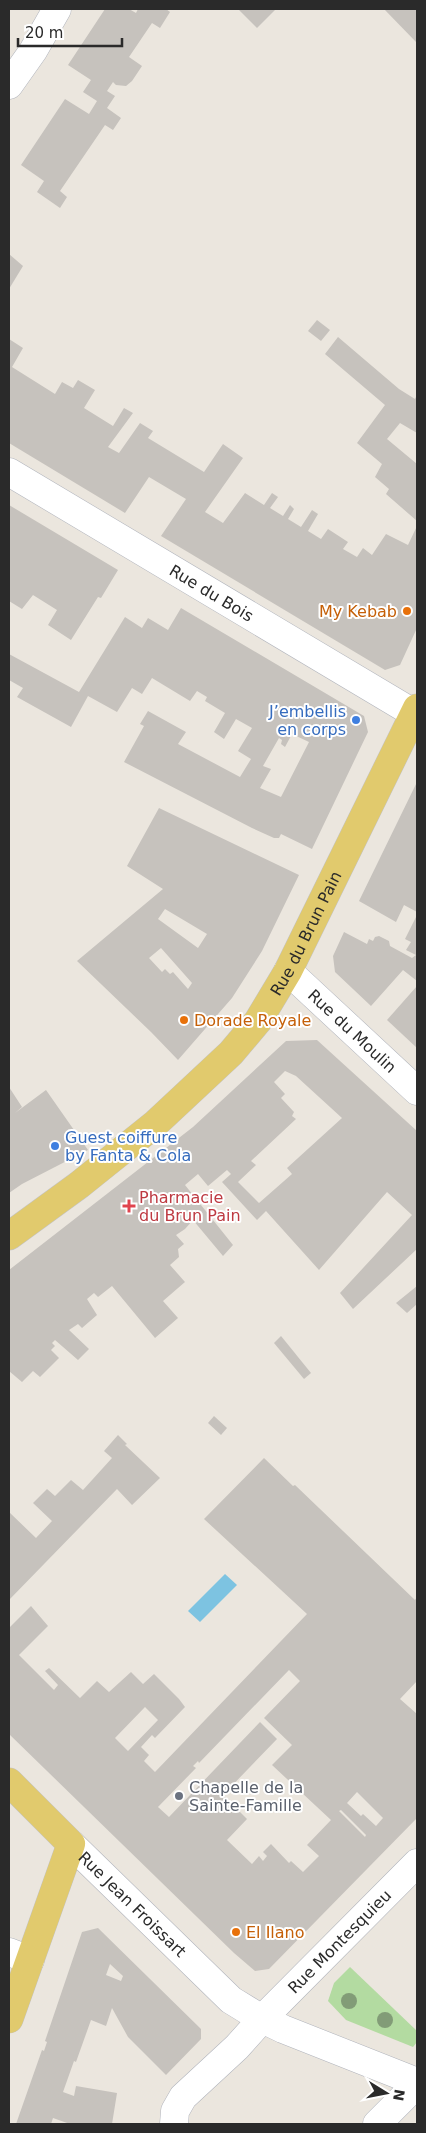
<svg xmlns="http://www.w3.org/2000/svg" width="426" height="2133" font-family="'DejaVu Sans',sans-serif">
  <rect width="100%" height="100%" fill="#ebe6de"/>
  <!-- green -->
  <path fill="#b3dba1" d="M350,1967L417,2031V2042L413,2047L346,2020L328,2001L334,1983Z"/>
  <!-- water -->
  <path fill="#7dc3e1" d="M225,1574L237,1585L200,1622L188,1611Z"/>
  <!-- building -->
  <g fill="#c6c2bd" fill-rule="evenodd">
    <path d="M105,9H129L136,13L138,9H166L170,12L160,28L152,23L129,57L142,66L132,81L126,86L116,85L113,82L107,91L115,96L107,108L121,118L113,130L105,125L60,191L67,197L60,208L37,192L44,181L21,165L65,99L89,114L97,101L83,92L91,80L68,65Z"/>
    <path d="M238,9H276L257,28Z"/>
    <path d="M384,9H417V43Z"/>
    <path d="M9,254L23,266L9,289Z"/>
    <path d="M317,320L330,330L321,341L308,331Z"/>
    <path d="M338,337L399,389L415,399L417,395V433L400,423L387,439L417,464V521L386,494L389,489L375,477L382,464L357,443L385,405L325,354Z"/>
    <path d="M9,339L23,348L12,367L55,394L62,382L73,388L78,380L95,390L84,408L113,426L124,408L133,413L108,447L119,453L140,423L153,431L148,438L204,472L223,444L243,458L205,512L223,523L245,493L264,505L272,493L278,497L270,508L283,516L290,505L294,509L288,519L301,527L312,510L318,514L308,531L321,539L328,529L348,542L343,549L357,557L363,548L372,555L386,534L408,545L417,526V628L400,665L385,670L161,536L186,499L149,477L125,513L9,443Z"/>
    <path d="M9,505L118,570L101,598L98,597L71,640L48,625L57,610L33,595L22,609L9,601Z"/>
    <path d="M181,608L364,716L368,732L312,849L281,834L279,838H274L252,828L124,762L144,726L140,724L148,711L186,732L178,744L240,777L251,759L238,751L252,728L236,719L224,739L214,732L225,713L205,701L207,697L197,691L190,701L152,678L142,694L132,688L117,712L88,696L71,727L17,697L23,688L9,680V654L79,692L125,617L142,628L148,618L168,630ZM292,734L309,742L281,797L260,788L271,769L263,766L279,738L282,740L281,744L285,747Z"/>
    <path d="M417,782V912L404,905L396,922L359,901Z"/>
    <path d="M159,808L299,875L262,951L232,998L178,1060L151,1032L77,961L163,889L127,866ZM165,909L207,934L198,948L158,919ZM161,948L192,983L188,989L173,972L170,974L165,969L162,972L149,958Z"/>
    <path d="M417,915V981L403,970L371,1006L335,972L333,956L344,932L367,944L369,939L373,941L375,937L379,936L389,941L390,946L412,958L416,955L406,950L411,942L405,939Z"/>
    <path d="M417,986V1048L387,1020Z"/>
    <path d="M317,1040L417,1131V1249L353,1309L340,1293L412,1215L387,1192L319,1270L266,1211L257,1220L222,1182L231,1174L227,1170L208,1186L198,1174L185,1185L233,1245L223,1256L193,1220L185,1229L176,1235L184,1244L178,1249L179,1257L170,1265L185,1282L163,1301L178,1318L155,1338L112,1286L98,1297L94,1293L87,1299L97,1315L82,1328L78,1324L69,1330L89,1349L78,1360L55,1340L52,1343L55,1346L51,1350L59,1358L40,1377L33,1371L22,1382L9,1371V1270L193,1127L286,1041ZM285,1071L296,1076L342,1118L287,1168L292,1174L259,1203L238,1182L256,1165L251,1161L296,1119L292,1116L294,1112L281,1098L285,1094L274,1082Z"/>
    <path d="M9,1087L22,1107L15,1113L46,1090L88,1150L22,1184L9,1193Z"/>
    <path d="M417,1286V1304L407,1313L396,1303Z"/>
    <path d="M281,1336L311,1373L304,1379L274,1343Z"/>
    <path d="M214,1416L227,1428L221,1435L208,1423Z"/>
    <path d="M118,1435L127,1444L125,1445L160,1478L132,1505L117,1489L9,1600V1512L36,1538L52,1521L33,1503L47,1489L55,1496L71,1480L83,1490L112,1458L104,1451Z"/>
    <path d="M264,1458L293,1486L295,1485L415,1600L417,1597V1681L400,1699L417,1714V1818L269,1969L255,1971L234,1953L9,1734V1628L31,1606L48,1626L19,1655L54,1690L58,1685L45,1671L49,1668L80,1698L97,1681L109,1692L131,1672L143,1684L154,1674L179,1699L185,1707L155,1738L152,1735L141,1747L149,1755L144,1761L155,1772L307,1614L204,1519ZM289,1670L300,1681L264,1718L292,1745L272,1765L331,1820L307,1845L319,1856L303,1872L291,1861L289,1863L271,1844L263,1852L267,1856L263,1861L259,1856L252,1864L227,1840L247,1819L223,1795L277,1739L260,1722L169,1817L158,1807L196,1768L193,1766L198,1761L199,1763ZM145,1707L158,1720L128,1751L115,1738ZM357,1792L383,1818L376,1826L363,1814L361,1816L347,1803ZM341,1810L366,1835L365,1837L339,1811Z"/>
    <path d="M98,1928L201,2029V2039L166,2075L128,2037L112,2008L106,2026L91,2020L76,2062L74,2061L63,2092L74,2096L76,2086L117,2093L112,2124H70L53,2118L51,2124L38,2123L37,2124H16L42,2050L44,2051L47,2042L45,2041L82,1932ZM110,1964L123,1976L121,1981L106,1975Z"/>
  </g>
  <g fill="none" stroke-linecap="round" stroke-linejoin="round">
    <!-- minor casing -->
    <g stroke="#b1b4bc" stroke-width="29">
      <g id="minor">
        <path d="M9,85L33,51L57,9"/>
        <path id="s1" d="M9,472L415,714"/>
        <path id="s2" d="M288,971L417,1091"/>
        <path id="s3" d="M71,1844L231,2000L262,2019L283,2029L417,2082"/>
        <path d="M9,1952L30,1960"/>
        <path id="s4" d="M174,2124L175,2111L183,2097L237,2047L262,2019L417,1863"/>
        <path d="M377,2124L417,2084"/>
      </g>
    </g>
    <!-- major casing -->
    <g stroke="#c3c3c3" stroke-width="29">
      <g id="major">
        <path id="s5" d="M9,1236L79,1185L155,1124L231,1053L258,1021L288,971L417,708"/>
        <path d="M9,1782L71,1844L9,2019"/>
      </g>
    </g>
    <!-- minor -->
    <use href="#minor" stroke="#fff" stroke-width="28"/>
    <!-- major -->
    <use href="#major" stroke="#e1ca6d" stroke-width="28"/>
  </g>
  <!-- trees -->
  <g fill="#829c77">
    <circle cx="349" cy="2001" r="8"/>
    <circle cx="385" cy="2020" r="8"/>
  </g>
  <!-- markers -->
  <g fill="#e8710a" stroke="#fff" stroke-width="2">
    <circle cx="407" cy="611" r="5"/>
    <circle cx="184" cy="1020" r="5"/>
    <circle cx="236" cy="1932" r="5"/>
  </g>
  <g fill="#3f7fe0" stroke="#fff" stroke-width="2">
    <circle cx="356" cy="720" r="5"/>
    <circle cx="55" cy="1146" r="5"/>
  </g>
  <path fill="#e0444e" stroke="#fff" stroke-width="2" d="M126.5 1198.5h5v5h5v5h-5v5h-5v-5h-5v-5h5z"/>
  <circle fill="#6b7280" stroke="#fff" stroke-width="2" cx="179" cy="1796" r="5"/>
  <g text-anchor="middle" stroke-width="4" stroke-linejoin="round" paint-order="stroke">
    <!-- street labels -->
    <g font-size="16" fill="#2a2a2a" stroke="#fff">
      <text dy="6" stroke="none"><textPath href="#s1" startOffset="236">Rue du Bois</textPath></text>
      <text dy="6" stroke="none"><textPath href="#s5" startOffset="430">Rue du Brun Pain</textPath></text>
      <text dy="6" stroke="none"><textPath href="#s2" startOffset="88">Rue du Moulin</textPath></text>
      <text dy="6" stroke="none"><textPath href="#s3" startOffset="86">Rue Jean Froissart</textPath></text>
      <text dy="6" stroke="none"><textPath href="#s4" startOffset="250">Rue Montesquieu</textPath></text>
    </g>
    <!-- food labels -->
    <g font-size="16" fill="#c56008" stroke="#fff" text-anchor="start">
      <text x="397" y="617" text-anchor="end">My Kebab</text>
      <text x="194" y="1026">Dorade Royale</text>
      <text x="246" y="1938">El Ilano</text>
    </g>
    <!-- shop labels -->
    <g font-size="16" fill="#366cbe" stroke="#fff" text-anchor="end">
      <text x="346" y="717">J’embellis<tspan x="346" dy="18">en corps</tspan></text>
      <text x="65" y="1143" text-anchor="start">Guest coiffure<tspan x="65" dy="18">by Fanta &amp; Cola</tspan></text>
    </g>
    <!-- health labels -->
    <g font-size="16" fill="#be3a42" stroke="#fff" text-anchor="start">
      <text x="139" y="1203">Pharmacie<tspan x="139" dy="18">du Brun Pain</tspan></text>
    </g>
    <!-- worship labels -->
    <g font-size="16" fill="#5b616d" stroke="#fff" text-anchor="start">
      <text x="189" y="1793">Chapelle de la<tspan x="189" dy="18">Sainte-Famille</tspan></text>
    </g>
  </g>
  <!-- border -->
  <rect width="426" height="2133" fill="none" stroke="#2a2a2a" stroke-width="20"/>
  <!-- north arrow -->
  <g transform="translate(386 2093) rotate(100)" stroke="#ffffff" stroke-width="4" paint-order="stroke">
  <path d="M0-4L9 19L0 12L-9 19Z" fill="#2a2a2a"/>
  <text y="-8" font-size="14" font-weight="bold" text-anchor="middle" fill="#2a2a2a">N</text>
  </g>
  <!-- scale -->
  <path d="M18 38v8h104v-8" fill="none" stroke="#2a2a2a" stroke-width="2.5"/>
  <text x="25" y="38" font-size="15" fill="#2a2a2a" stroke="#ffffff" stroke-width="4" paint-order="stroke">20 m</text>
</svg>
